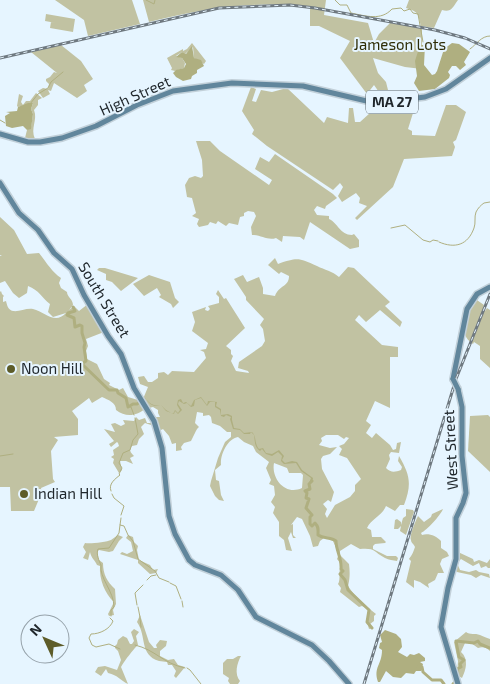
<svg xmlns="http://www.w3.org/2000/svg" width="490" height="684" font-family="'Exo 2',sans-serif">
  <rect width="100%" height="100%" fill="#e6f5ff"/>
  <!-- green -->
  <g fill="#c1c2a2" fill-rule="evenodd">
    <path d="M55,0H132L140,24L88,36L84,20Z"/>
    <path d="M143,0H326L324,15L368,23L374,43L379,34L390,23L422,28V69L405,67L373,58L378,73L386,82L389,94L381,95L374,85L367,94L340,58L350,41L319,26H310V7C255,0 202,9 149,22Z"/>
    <path d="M409,0H458C453,7 451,13 442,10L434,28L421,26C418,14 419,12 406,8Z"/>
    <path d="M46,14L75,19L73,32L50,28L51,22L56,23L45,21Z"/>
    <path d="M192,43L206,61L204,64L194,58L193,47L185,54L182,52L176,56L182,58L185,63L184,68L175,71L171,70L172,68L167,58L183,49V51L187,49Z"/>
    <path d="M61,45L81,61L93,79L84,85L87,91L77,98L54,83L51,91L48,90L50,94L43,98L38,91L43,88L48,89L49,84L46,81V79L50,77L54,72L57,73L31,52Z"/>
    <path d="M251,87L256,89L252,101L256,102L261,90L272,92L287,88L324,123L327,117L348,123L349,108H353L355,122H360L370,113V107L411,103L413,113L408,129L412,131V135L435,136L446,105H456L466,112L456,140L453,142L455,147L452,156L404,159L393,187L357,220L355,218L367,206L359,203L360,198L356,193L342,202L338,196L343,187L340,183L333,190L267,146L252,134L254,130L242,111Z"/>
    <path d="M36,93L42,98L38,100V105L34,110C38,120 30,128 35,139L28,140L25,138L27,130L31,127L33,114L31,109L33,103L18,107L17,106L19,94L23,96L21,102L23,105L26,101H30Z"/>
    <path d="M196,141H210L220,151L269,185L272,180L255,169L260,157L269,162L275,154L333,194L337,198L326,206L325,209L317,206L314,210L317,215L329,216V219C338,223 340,235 352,235L354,234L359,240V247L350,249L310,222L304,240L300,237L283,236L282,242L276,238C268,241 261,235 252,235L251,227L256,216L254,212L248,211L244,213V216L240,217L238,225L229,223L226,226L218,221L216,224L210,222L208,225L199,227L197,224L199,219L192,216L196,213L192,198L187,197L185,185L189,178L195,176L201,178L203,176L202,160Z"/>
    <path d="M0,217L14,230L27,254L39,253C46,262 52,272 61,278L59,283L61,288L67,292C67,297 73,299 73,305L69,310L74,306L79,311L88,304L104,332L86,339L88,346L86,351L87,359L97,364L104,379L110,383L109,385L119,390L123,388L128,397L141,401L146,408C137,416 126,418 116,410C116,402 108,400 102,397L92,403L89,398L72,411L78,419V435L54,437L58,440L51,451L53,479L55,482L41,488L42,493L41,500L39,499L34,511H11L10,487H0V292L1,291L2,294L4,296L3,297V302L6,301C7,305 8,310 13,311C19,312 26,308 33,309C45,312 55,325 66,313L53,317L48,312L50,304C42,298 39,290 28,286L27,293L19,298L13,293L5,281L0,283V256L2,255H0Z"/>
    <path d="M275,258L278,264C298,257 299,258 317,266C325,270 332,271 339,277L348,267L354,268L390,302L385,306L402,322L400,327L380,310L366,322L359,315L355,320L382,345L398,347V357H390V408L375,401L366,421L371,425L366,433L372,438L376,433L390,445L393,450L396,449L397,443L401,442L399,453L391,452L389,455L390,459L386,468C391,473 395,472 401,470L402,467L398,461L399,456C410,475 412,484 404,505H400L395,511L386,506C382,516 371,519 367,528L371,530L372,537H381L386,542L385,543L375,544L373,546V549L387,556H396L398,558L397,561C393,560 389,560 385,558C372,551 376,548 360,549L351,544L340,551V555L349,564C350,572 350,578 348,586C355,597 366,606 376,614L374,616V621L370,624L373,628L369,629L367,622L369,610L362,606L359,607L340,592L341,588L338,584C341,579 338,572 341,564L337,559L339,554L332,539L324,538L320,541L318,546L313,547L310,536L302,519L297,517L291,525L293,524V535L296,538H293L291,532L288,538L292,551L286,550L284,540L279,536V522L273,513L275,507L271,502L275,495L274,486L269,484L271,480L266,468L269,462L256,452L253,446L244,442L238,437C227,439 220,455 221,465L215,470L216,480L219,481L221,495L224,501L219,500L215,496L210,486L211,481L218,458L225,442L231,437V432H227L220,426L212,423L211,417L209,415L203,416V413L197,412L195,423L199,427C196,429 193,438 191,441L184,443L181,447L182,450L176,451V443L172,444L169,436L163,429L159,431L156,422V417H160L158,413V410L153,407L149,408L143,399L148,387L140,384L138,377L144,376L148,382H152L158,378V373L164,372L168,375L172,371L194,372L206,358L204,352L200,350L206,349L208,343L192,331L195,322L192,312L206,307L205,310L208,311L210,309L208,306L219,303V297L216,294L218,290L224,299L226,298L245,328L226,346L231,350V354L233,356L231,361L236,371L249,373L248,371L238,368L239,362L262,346L265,341L263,329L260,325L264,319L246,300V297L234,279L243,275L247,282L259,277L263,288V294L275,296C279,285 289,287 289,276L281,272L279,274L268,265ZM326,435H338L344,439L346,437L349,438L344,444L339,446L342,449L339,455L347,458L361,479L355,485V491L350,497L335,505L327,518L325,514L327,509L323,504L328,500L331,502L334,492L322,469L321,459L323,456L330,454L337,447L330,448L319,445L322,441L321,438ZM274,463L287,468L289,473H301L303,475L302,488C285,496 271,478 274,463Z"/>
    <path d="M99,268H105L138,278L121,291L112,282L106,280V274L97,270Z"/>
    <path d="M149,275L170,282L175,298L179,302L173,308L171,304L159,297L161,295L157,288L144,296L133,284Z"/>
    <path d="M474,298L484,305L483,308L485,311L487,308L490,310V368L480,359V346L474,342L473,344C456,333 467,313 474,298Z"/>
    <path d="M488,415L490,417V472L468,451L470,416Z"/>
    <path d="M136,417L139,420L145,418L147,423H152L154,426L145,423L141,427L144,434L139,439L137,445L132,446C129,450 130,452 134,456L130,458L133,464L126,461H120L122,470L119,473L113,463L114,459L111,457L114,455L113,450L119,446L118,443L117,442L111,447L109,444L114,441L104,429L115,432L111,424L115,423L121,426L125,424L123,420L134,421Z"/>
    <path d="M406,509L413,510L414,512L406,535L400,531L401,526L398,529H394L395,520L397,519L401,522V525L403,518L406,516Z"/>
    <path d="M443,509C440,516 427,530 421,533L422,535C429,533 436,536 441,541V548L447,552L449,556L442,559L440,564L444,573H438L435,580L428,584L429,588L420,582L414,580V588L406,582L411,561L409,559C412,555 413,553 415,547C414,544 411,543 411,540C409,536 416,520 418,516L424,522L431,517L432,514Z"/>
    <path d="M118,535L123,537L119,541L113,551L109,552L99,550L97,552L99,560L103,563C103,574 107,582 115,589L116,604L113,610L114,615L109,616L108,614L114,602C105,594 99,579 100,566L97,565C95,560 91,558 90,552L88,560L83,558L86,552L83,547L85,543C90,544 107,542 111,540C114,538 116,536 118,535Z"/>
    <path d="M128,535L133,537L134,542L138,546L137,550L139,560L150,565L153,570L158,569L156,573L150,574L138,563V560L120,554L122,552L127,554L133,551L131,542L126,538Z"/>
    <path d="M458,552L473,559L474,562L479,560L487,563L490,559V568H488L486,566L481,568L479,563L473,566L461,559L457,563L460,570L469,572L476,570L479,572L489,574L490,578L481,575L476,578L471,575L457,572L455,570Z"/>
    <path d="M140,615L149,642L154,648H157L156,645L160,640L167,641L166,646L160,651V656L168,660L174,659L178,665L185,667L176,678L174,676L176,671L172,665H168L167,662C164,662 162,661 159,661C139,655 147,636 137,622Z"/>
    <path d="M134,629L139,632L136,636L138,645C134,648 123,663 121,667L128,684C121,681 118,675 108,673L106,669L101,676L95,672L98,667L105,666L117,670L121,660L118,651L115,648V646L117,644L118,640L123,636L127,638L130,644H132L134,641L131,632Z"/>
    <path d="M466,632C470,635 475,633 480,635C483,636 486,638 490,639V651C487,648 483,646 478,648L471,643H465L461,652C469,659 466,670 462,678L457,675L458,661L454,642Z"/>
    <path d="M238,656H241C237,663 234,674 240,681L238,684H230L228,681L229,678L223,674V663L227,659H233Z"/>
  </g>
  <!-- water -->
  <g fill="#afaf80">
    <path d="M452,43L459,44L470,52L464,62L466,65L460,70L456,66H452L448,72L450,75L449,78L435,89L419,91L414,83L417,76L415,61L420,45H425L424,65L432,75L435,74L437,71L444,49Z"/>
    <path d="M192,46L194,58L201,60L204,66L197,70V73L192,76L191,79L183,81L176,77L173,73L176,70L184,68L186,64L182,58L176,57L182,52L186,54Z"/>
    <path d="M28,103H33L31,109L33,114L31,129L27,130L23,126L12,128L6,126L5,116L10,113L6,112L17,111L18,107Z"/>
    <path d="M201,397L207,405L208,401L217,402L216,406L221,409V415L228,414L232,416V420L234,428L240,429L244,433L252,432C257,437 254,443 259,449L263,448L266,453L272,454L279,450L284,456L282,460L285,463L292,461L297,462L302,470L313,478L312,483H309L311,478L301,471L296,463L284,464L281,461L282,456L278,452L272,456L266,454L262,449L260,451C254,447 255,440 254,435L251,432L250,434H244L240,430L233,429L230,419L231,417L226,415L224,417L221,416L220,410L215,407V402H210L207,406L201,398L195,400L194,406L191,407L187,403L184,404L179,401L178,404L182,410L178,414L175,411L174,414L166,411L161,405C153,407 150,405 146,399L143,400L144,398L146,399C151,405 154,406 161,405L166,410L173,414L175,410L178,413L180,410L177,405L178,400L181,399L183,403L186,402L191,406L194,400Z"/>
    <path d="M385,630L396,634L401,639L402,647L398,652L407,657L410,654L414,655L419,653L425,658V661L420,662L423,664L421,671H416L414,674L406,673L401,678L393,677L386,671L380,682H378C373,667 382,665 382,650L379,648L380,643L382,642L380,635Z"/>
  </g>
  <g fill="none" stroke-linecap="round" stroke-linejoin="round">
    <!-- stream -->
    <g stroke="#afaf80" stroke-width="1">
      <path d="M146,0L154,4L155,0"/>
      <path d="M335,0L340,5H347L351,13C366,16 381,21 392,9L401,8L404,11L410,9L413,13L418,14L423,42"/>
      <path d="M470,49C477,44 481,36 490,36"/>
      <path d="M30,104L38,94L48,88L51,82L63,72"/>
      <path d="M0,120L5,123"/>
      <path d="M391,228L405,225L423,240L430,242L433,240L438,241"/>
      <path d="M439,242C455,249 468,245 474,228C476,223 474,217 476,212C478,208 481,205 484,203L490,202"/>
      <path d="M130,407H131L134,415"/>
      <path d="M0,456L13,454"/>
      <path d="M111,491C108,484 115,479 120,475L119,474L122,468L119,463L123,453L130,450L133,440L138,434L135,418"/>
      <path d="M112,494L114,498L124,506L121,515"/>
      <path d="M121,518L120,525L124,526L128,535L133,541L138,559L155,571L159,578L169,582"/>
      <path d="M147,580L151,576L156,575"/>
      <path d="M170,583L176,586L181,599"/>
      <path d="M182,601L183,607"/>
      <path d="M137,605L135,593L143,585"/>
      <path d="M138,607L140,617"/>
      <path d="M111,616V610L114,607C114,591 99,578 101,565C99,561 96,554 98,549L109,548L119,533L120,525"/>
      <path d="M110,618L113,621C110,629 100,634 91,634L89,638L92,645L96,647L109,644L120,649"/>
      <path d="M140,618L141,627"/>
      <path d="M135,645C156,650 162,663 185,668"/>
      <path d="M187,668L190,670L201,684"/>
      <path d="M442,684L443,683"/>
    </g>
    <!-- river -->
    <g stroke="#afaf80" stroke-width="3">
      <path d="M73,307L75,311L68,313L67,315L74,318L75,327L80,325L82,326V333L85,343L84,347L86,361L83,363V365L109,390H117L118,393L126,398L128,407L133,404H137L142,401"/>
      <path d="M312,481L309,484L310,489L305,491L307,493L306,498L309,499L306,508L312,515L310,517V524L312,526L315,523C319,527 318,530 318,535C324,539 331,537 336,541C336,551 342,558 341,569L343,571L340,574L345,580L348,590L369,610L367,622L372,628"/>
      <path d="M418,667H422L423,672L432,680H441L444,684"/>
      <path d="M453,684C457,680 458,674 457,669L461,667L460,664L464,660L459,657L456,641L474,643L478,641L480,644L490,648"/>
    </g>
    <!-- major casing -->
    <g stroke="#c2d0d9" stroke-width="8">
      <g id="major">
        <path d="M0,134L28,142H40L62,138L96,126L137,105L173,91L232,83L303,86L375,103L425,97L446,89L490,58"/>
        <path d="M0,183L19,213L38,230L54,253L72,269L84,295L108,336L121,354L134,388L154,421L162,448L169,516L175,534L189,560L195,565L221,575L238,590L256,617L312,645L329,661L349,684"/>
        <path d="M453,379L467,309L477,294L490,287"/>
        <path d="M458,389L462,407V456L466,493L463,503L456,518V559L448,588L441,627L458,684"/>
      </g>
    </g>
    <!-- major -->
    <use href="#major" stroke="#61869c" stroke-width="5"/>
    <!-- rail casing -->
    <g stroke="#6f7980" stroke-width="3">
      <g id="rail">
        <path d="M0,58L219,8L290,5L315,8L435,30L465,38L490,49"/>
        <path d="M364,684L456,379L490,294"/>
      </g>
    </g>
    <!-- rail -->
    <use href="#rail" stroke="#e6f5ff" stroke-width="1" stroke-dasharray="4" stroke-linecap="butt"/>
    <!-- major-bridge casing -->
    <g stroke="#c2d0d9" stroke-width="8" stroke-linecap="butt">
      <path id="major-bridge" d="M453,379L458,389"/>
    </g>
    <!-- major-bridge -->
    <use href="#major-bridge" stroke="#61869c" stroke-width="5"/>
  </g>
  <!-- markers -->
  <g fill="#5d5c29" stroke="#e6f5ff" stroke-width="2">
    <circle cx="11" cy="369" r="5"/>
    <circle cx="24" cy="494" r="5"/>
  </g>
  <g text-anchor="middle" stroke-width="4" stroke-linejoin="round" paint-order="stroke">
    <!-- shield labels -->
    <rect fill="#e6f5ff" stroke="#5b646b" stroke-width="1" x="366" y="90.5" width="52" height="23" rx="4"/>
    <g font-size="14" font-weight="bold" fill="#1f262b">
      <text x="392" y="107">MA 27</text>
    </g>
    <!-- park labels -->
    <g font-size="15" fill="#2e2c05" stroke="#e6f5ff">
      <text x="400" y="50">Jameson Lots</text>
    </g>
    <!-- street labels -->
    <g font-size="15" fill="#1f262b" stroke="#e6f5ff">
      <text transform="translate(135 96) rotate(-24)" y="5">High Street</text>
      <text transform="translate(104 300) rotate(59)" y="5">South Street</text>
      <text transform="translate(451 450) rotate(-93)" y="5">West Street</text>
    </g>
    <!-- poi labels -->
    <g font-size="15" fill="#1f262b" stroke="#e6f5ff" text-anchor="start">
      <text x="21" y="374">Noon Hill</text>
      <text x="34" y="499">Indian Hill</text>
    </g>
  </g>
  <!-- north arrow -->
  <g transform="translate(45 639) rotate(314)"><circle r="24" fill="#e6f5ff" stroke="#96a2aa"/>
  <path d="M0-4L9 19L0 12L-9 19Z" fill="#5d5c29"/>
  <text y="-8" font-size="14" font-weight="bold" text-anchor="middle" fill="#1f262b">N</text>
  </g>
</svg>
